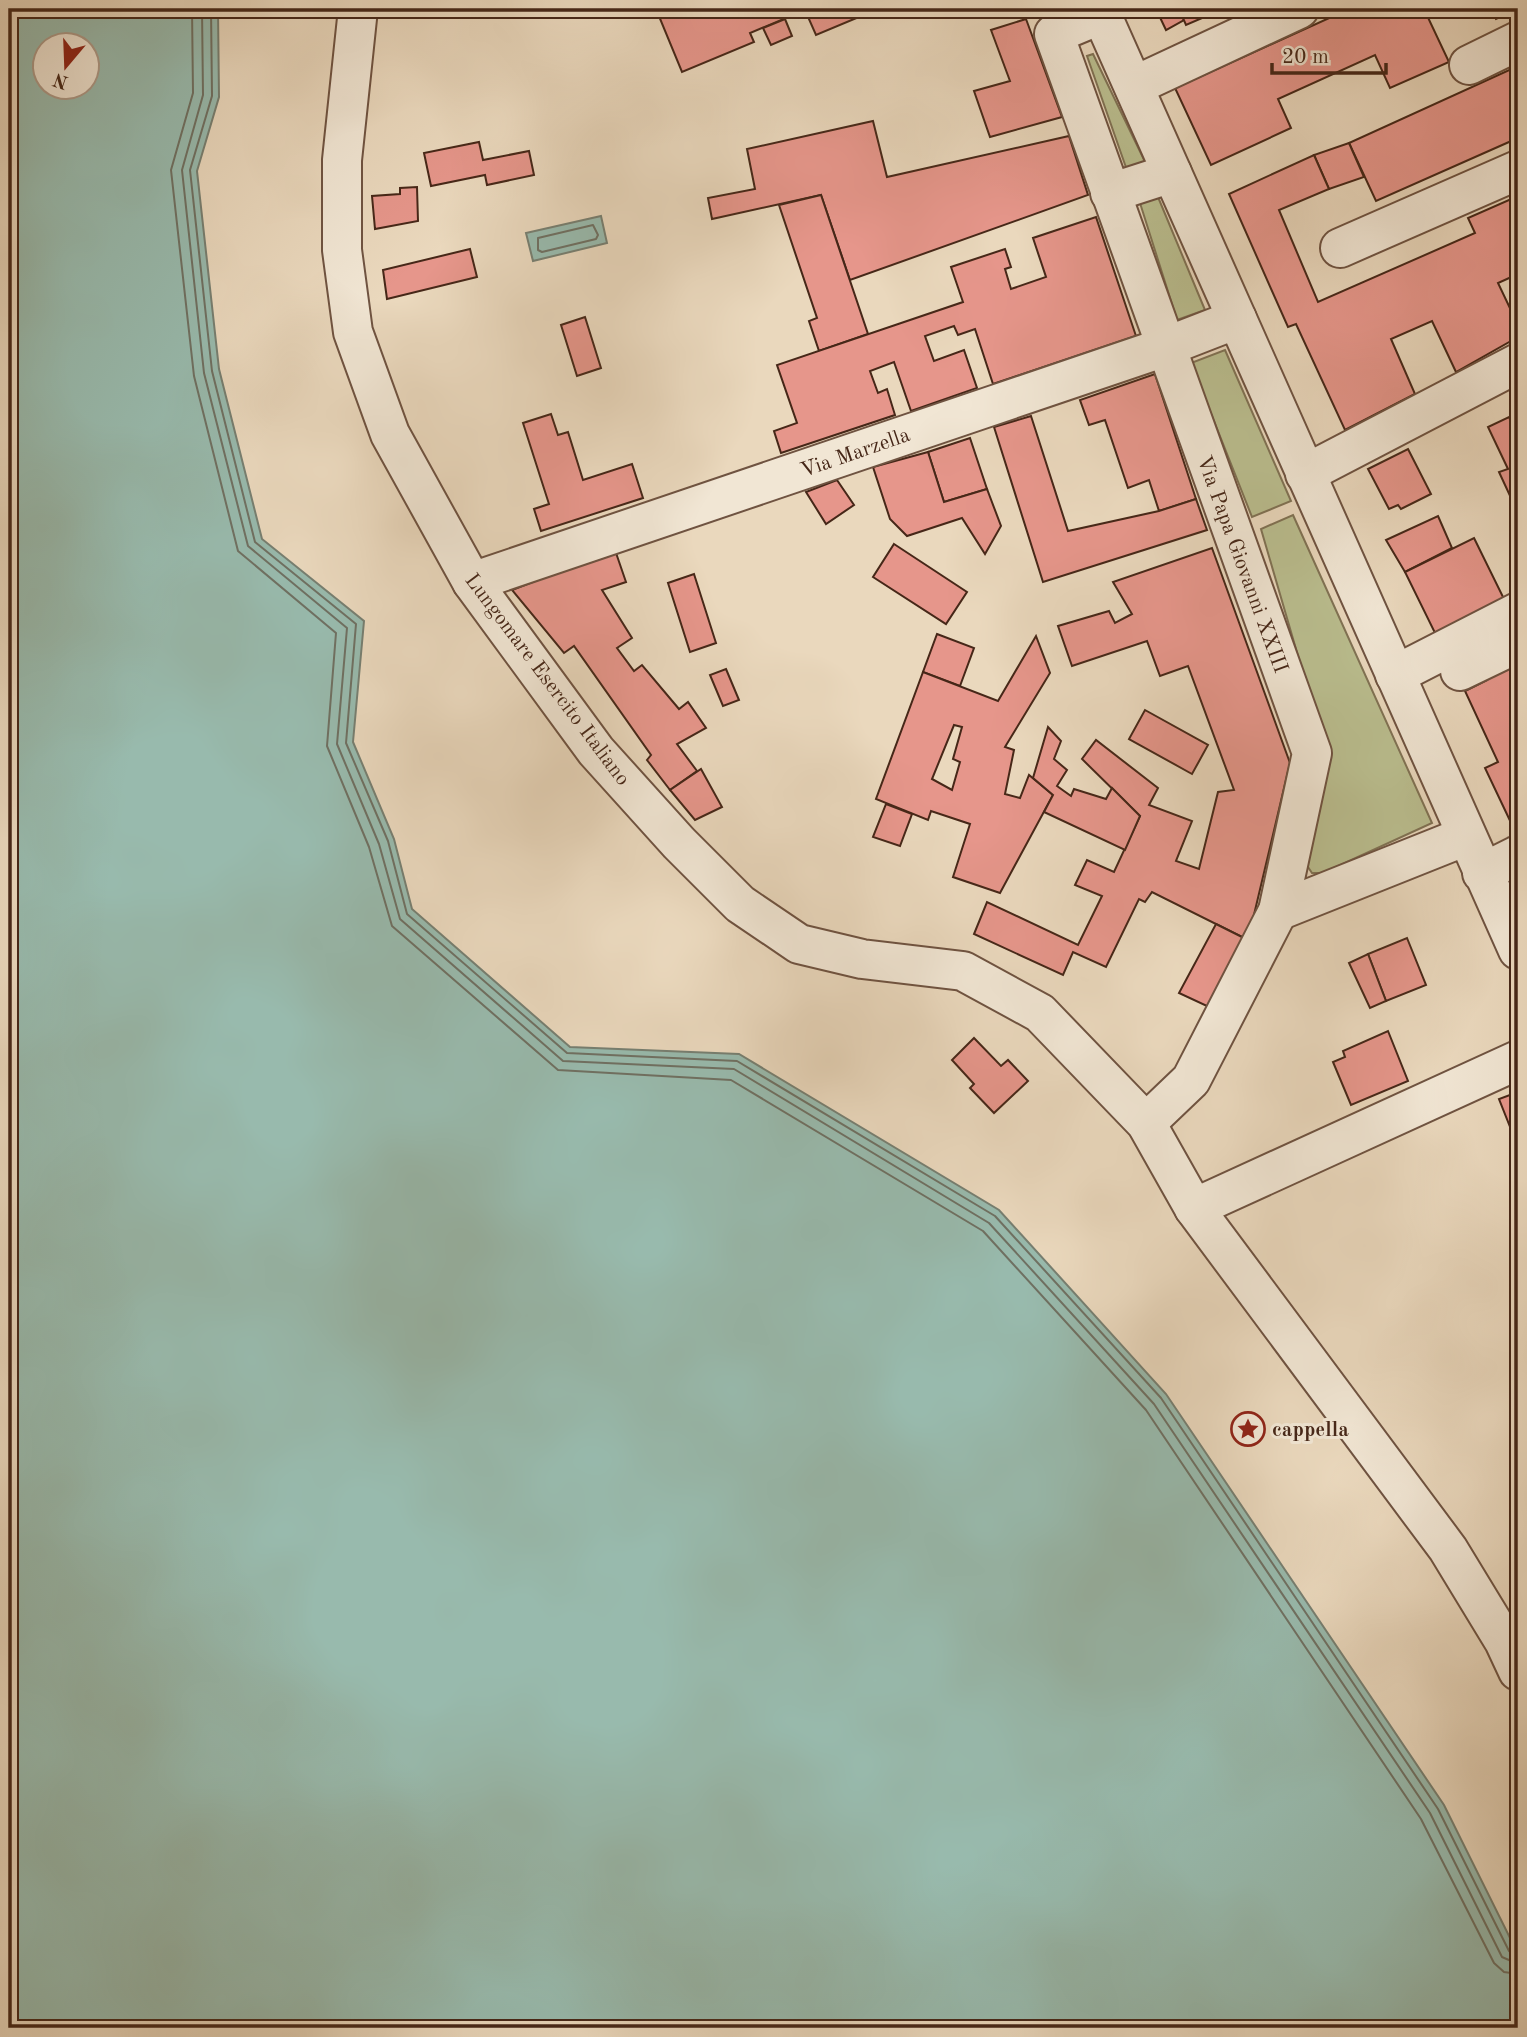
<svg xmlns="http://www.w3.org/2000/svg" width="1527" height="2037" font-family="'Old Standard TT',serif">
  <rect width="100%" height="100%" fill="#ead8bd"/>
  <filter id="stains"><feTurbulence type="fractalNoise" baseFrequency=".00286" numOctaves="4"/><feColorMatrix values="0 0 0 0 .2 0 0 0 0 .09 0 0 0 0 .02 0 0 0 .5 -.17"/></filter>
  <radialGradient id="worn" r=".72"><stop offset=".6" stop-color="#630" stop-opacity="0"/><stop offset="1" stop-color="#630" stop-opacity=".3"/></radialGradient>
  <!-- green -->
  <g fill="#babe8f" stroke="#807254" stroke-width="2">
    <path d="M1093,54L1148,168L1129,176L1087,56Z"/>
    <path d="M1158,197L1205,310L1177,320L1140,203Z"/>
    <path d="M1225,350L1291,501L1252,517L1191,363Z"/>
    <path d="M1293,515L1432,823L1323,873H1312L1306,864L1326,752L1261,529Z"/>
  </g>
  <!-- water -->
  <g fill="#98baad" stroke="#777f71" stroke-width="2" fill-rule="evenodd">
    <path d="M9,9H218L219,97L197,171L219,369L262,539L364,621L353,742L394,839L412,909L570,1047L739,1054L999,1210L1166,1394L1444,1805L1518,1954V2028H9ZM46,46H88V88H46Z"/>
    <path d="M601,216L607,243L533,261L526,233Z"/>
  </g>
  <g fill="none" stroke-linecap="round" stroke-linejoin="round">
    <!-- shore -->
    <g stroke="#6f7062" stroke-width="2">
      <path d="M192,9L193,93L171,170L194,376L238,551L336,633L327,746L369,847L392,926L558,1070L731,1080L983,1231L1146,1410L1421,1819L1494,1963L1504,1972L1518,1974"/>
      <path d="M202,9L203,95L182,170L204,373L248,546L347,628L337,744L379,844L400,919L563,1061L734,1069L989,1223L1154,1404L1430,1813L1502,1957L1518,1964"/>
      <path d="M211,9L212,96L190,170L212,371L255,542L356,624L346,743L388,841L407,914L567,1053L737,1061L995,1216L1161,1398L1438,1809L1509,1951L1518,1955"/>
      <path d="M593,225L598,235L596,239L542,252L538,250V238Z"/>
    </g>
  </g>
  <!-- building -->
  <g fill="#e6968b" stroke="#462718" stroke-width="2" fill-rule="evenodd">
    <path d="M656,9H878L816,35L805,10L750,33L754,42L682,72Z"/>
    <path d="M1156,9H1179L1184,20L1166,30Z"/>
    <path d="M1179,9H1223L1186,25Z"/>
    <path d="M1349,9H1424L1449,62L1390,88L1375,55L1278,99L1291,128L1211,165L1175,88Z"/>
    <path d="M1492,9H1518L1496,19Z"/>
    <path d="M785,19L792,36L771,45L763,28Z"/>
    <path d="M1026,19L1062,117L990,137L974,91L1010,81L991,30Z"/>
    <path d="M1518,66V138L1376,201L1349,143Z"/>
    <path d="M873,121L887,177L1069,136L1088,195L850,280L821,195L712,219L708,198L755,189L747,149Z"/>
    <path d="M479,142L483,160L529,151L534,175L487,185L485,175L431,186L424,153Z"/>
    <path d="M1349,143L1364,177L1329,189L1314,155Z"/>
    <path d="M1314,155L1329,189L1279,210L1318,302L1475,233L1468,218L1518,196V274L1498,283L1518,325V337L1456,372L1432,321L1391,339L1415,394L1345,430L1296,324L1288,327L1229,194Z"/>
    <path d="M417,187L418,221L375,229L372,196L400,194V188Z"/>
    <path d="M821,195L868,334L819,351L809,321L817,318L779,205Z"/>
    <path d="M1096,217L1136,336L993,384L975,329L958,335L954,326L925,336L934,361L964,350L977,388L911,411L894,362L870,371L878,393L887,389L895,415L781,453L774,431L797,423L777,365L963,302L951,267L1005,249L1011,267L1005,269L1011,289L1046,277L1033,238Z"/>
    <path d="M470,249L477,277L387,299L383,270Z"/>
    <path d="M585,317L601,368L577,376L561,325Z"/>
    <path d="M1155,374L1196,499L1159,511L1149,480L1128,488L1105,420L1089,425L1080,400Z"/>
    <path d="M551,414L558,435L568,432L583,480L632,464L643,498L541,531L534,509L549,504L523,423Z"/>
    <path d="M1031,416L1068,531L1159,511L1196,499L1207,530L1043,582L994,427Z"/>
    <path d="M1509,417L1514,428L1518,427V513L1499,472L1508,469L1488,427Z"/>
    <path d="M970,438L987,489L944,502L928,452Z"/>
    <path d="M1408,449L1431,494L1401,509L1398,505L1389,509L1368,469Z"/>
    <path d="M928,452L944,502L987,489L1001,526L985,554L962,518L907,536L890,519L873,467Z"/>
    <path d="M837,480L854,505L826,524L806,492Z"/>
    <path d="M1438,516L1452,548L1405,572L1386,540Z"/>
    <path d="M1474,538L1505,601L1436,635L1405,572Z"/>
    <path d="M894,544L967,592L946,624L873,577Z"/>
    <path d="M1212,548L1290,763L1248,940L1152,892L1145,902L1139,899L1106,967L1073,952L1063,975L974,934L987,902L1078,945L1102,896L1075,885L1087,860L1114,872L1140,816L1082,759L1096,740L1158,788L1149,805L1192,821L1176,861L1199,869L1218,792L1234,790L1188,666L1160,676L1147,641L1072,666L1058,626L1109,611L1115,623L1132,614L1113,582Z"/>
    <path d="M615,550L626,582L602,590L632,638L617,648L634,671L642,665L679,709L688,702L706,728L677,744L697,771L670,790L647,760L651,755L574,646L564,653L512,590Z"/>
    <path d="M694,574L716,643L690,652L668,583Z"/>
    <path d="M937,634L974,648L960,686L923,672Z"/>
    <path d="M1036,636L1050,673L1005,747L1014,750L1005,794L1020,798L1029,775L1053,795L1000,893L953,877L970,824L931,811L928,820L876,799L923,672L998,701ZM954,725L962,727L953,759L960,762L952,790L932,779Z"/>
    <path d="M1518,653V824L1513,827L1485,768L1498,762L1465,691L1487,680L1482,670Z"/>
    <path d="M726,669L739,700L723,706L710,675Z"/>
    <path d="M1145,710L1208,745L1192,774L1129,739Z"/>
    <path d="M1048,727L1061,741L1054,759L1067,770L1057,786L1071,796L1074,789L1106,799L1112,788L1140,816L1125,850L1044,812L1053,795L1033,778Z"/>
    <path d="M701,769L722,807L695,820L670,790Z"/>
    <path d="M886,804L912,814L900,846L873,837Z"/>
    <path d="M1216,924L1248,940L1209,1007L1179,993Z"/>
    <path d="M1407,938L1426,985L1386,1001L1368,954Z"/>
    <path d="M1368,954L1386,1001L1370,1008L1349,963Z"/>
    <path d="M1388,1031L1408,1081L1351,1105L1333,1062L1345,1057L1343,1051Z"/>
    <path d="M974,1038L1001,1066L1008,1060L1028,1081L994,1113L970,1088L974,1084L952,1060Z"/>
    <path d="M1518,1092V1147L1499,1099Z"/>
  </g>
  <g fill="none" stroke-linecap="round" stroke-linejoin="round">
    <!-- street casing -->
    <g stroke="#6f5341" stroke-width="42">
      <g id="street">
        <path d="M358,9L342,160V250L353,332L390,434L472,582L596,751L679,843L740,904L799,944L862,959L963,971L1040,1013L1146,1123L1194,1208L1448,1549L1504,1641L1518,1671"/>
        <path d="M1099,9L1518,950"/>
        <path d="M1102,14L1054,34L1312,753L1278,911L1191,1080L1146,1123"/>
        <path d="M1469,65L1518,41"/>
        <path d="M1134,86L1299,9"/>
        <path d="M1110,193L1172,173"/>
        <path d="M1340,248L1518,170"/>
        <path d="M1305,474L1518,363"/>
        <path d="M472,582L1165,347L1237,319"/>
        <path d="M1460,671L1518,643"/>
        <path d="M1395,675L1518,612"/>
        <path d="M1482,873L1518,855"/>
        <path d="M1278,911L1466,836"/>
        <path d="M1194,1208L1518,1060"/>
      </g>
    </g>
    <!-- street -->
    <use href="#street" stroke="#f1e6d4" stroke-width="38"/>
  </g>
  <!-- icons -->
  <defs>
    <g id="sight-ring" transform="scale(1.75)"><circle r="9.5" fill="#f1e6d4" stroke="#8f2418" stroke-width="1.5"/><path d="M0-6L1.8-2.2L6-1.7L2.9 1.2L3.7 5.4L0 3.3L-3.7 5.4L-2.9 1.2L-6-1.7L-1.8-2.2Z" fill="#8f2418"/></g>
  </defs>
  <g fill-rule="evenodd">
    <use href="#sight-ring" x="1248" y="1429"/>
  </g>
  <g text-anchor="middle" stroke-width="6" stroke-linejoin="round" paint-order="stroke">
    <!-- street labels -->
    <g font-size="21" fill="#462718" stroke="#f1e6d4">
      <text transform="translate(855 452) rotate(-19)" y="7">Via Marzella</text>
      <text transform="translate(1243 564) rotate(70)" y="7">Via Papa Giovanni XXIII</text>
      <text transform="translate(548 679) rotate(53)" y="7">Lungomare Esercito Italiano</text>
    </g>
    <!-- poi labels -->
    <g font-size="21" font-weight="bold" fill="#462718" stroke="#f1e6d4" text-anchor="start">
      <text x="1272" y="1436">cappella</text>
    </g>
  </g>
  <!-- margin -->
  <rect width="1527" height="2037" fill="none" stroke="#ead8bd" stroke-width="35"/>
  <rect x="10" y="10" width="1506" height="2016" fill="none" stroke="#462718" stroke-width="3.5"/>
  <rect x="18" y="18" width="1492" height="2002" fill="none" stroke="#462718" stroke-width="2"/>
  <!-- north arrow -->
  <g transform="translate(66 66) rotate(199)"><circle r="33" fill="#f1e6d4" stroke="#ad9a89" stroke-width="2"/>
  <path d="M0-5L12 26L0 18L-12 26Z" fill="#8f2418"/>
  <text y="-10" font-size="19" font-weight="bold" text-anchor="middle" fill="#462718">N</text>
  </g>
  <!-- scale -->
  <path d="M1272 63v10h114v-10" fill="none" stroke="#462718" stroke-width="3.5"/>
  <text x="1282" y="63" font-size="21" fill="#462718" stroke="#f1e6d4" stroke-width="5" paint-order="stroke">20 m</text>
  <rect width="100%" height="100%" filter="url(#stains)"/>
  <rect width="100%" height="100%" fill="url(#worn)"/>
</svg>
